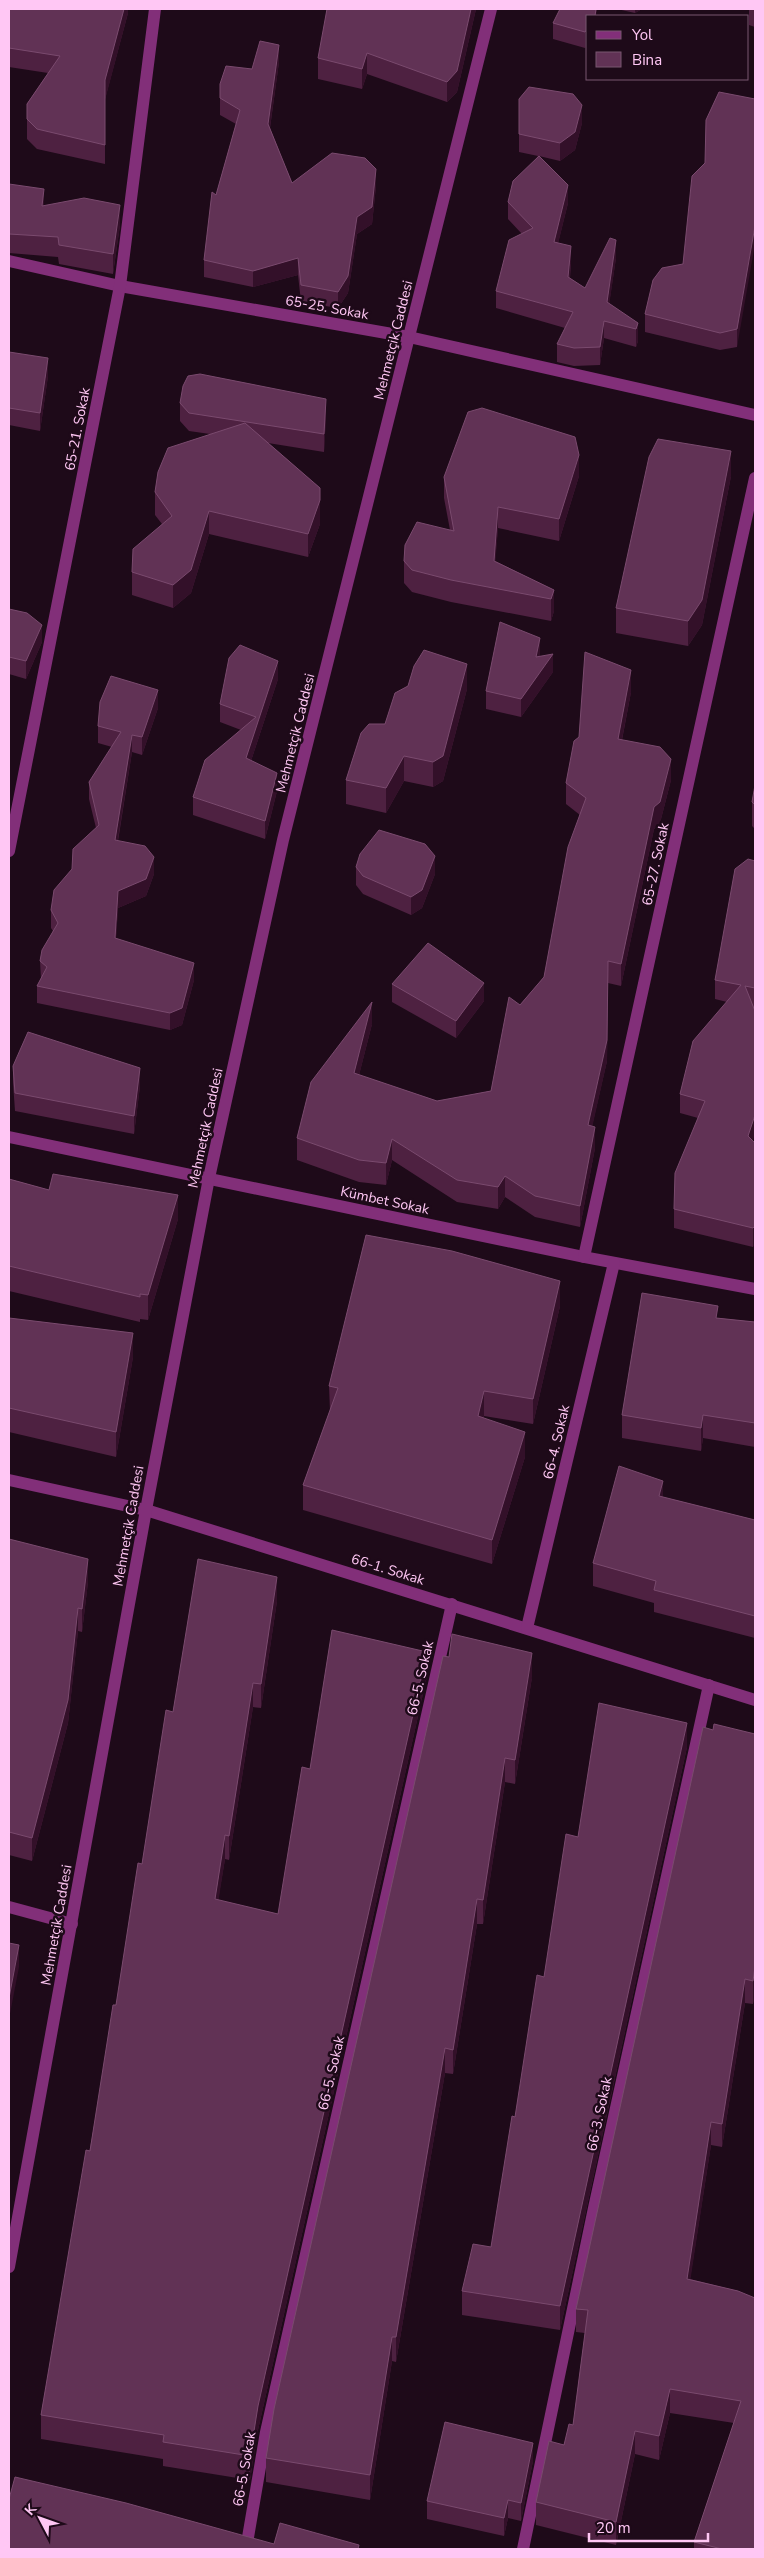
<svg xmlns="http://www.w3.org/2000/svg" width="764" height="2558" font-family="'Nunito Sans',sans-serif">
  <rect width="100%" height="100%" fill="#1e0a19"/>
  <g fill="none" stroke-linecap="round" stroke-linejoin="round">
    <!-- minor -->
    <g stroke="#822f79" stroke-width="12">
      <path d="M9,261L120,286L409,337L755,415"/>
      <path d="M9,851L120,286L155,9"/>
      <path d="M9,1137L584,1257L755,1289"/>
      <path d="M584,1257L755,478"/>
      <path d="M9,1480L146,1510L755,1700"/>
      <path d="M527,1628L614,1263"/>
      <path d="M9,1907L72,1924"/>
      <path d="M9,2267L146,1510L209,1178L283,840L491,9"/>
      <path d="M246,2549L266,2432L452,1604"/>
      <path d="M523,2549L594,2208L709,1685"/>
    </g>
  </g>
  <!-- wall -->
  <g fill="#4e2141">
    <path d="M9,9H128V13L105,99V164L37,149L27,139V104L48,73L9,67Z"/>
    <path d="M476,9L457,92L447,102L367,74L362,89L318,79V58Z"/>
    <path d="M597,9L585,48L553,39V23Z"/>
    <path d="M617,9H642L635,13Z"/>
    <path d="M749,9H755V27L749,25Z"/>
    <path d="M279,62L270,128L292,183L376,186L372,224L357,234L348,293L338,308L301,302L298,275L253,287L204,277V260L216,195L236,124L220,115V84L252,69Z"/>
    <path d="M519,99L582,123L575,150L560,161L539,156L568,203L558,243L571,263L570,278L585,288L616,258L609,304L638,323V341L636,347L604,338L600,365L574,366L557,362V344L565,328L496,308V291L522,234L508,219V202L538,156L519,152Z"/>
    <path d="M755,99L737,347L720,350L645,332V314L683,264L705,163Z"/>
    <path d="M9,184L44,206L120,225L113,274L59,264L58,257L9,253Z"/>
    <path d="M9,352L48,376L40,431L9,425Z"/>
    <path d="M180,403L326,416L324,452L268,443L320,488V524L308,557L209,534L191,593L173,608L132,595V572L162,524L155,515V492L210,434L189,431L180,421Z"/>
    <path d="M579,476L559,541L498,528L495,561L554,590V611L551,621L451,602L412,592L404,583V561L450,530L444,498V477Z"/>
    <path d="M731,476L702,625L688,646L616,633V608Z"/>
    <path d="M9,609L42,642L26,679L9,674Z"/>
    <path d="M553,672L521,717L486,709V691Z"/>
    <path d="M278,679L251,761L277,791L265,839L193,815V797L241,730L220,722V704Z"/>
    <path d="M467,689L443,781L433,787L404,781L386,813L346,804V780L385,724Z"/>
    <path d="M631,692L622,740L671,780L660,823L654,829L621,986L608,983L607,1061L592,1126L595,1148L580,1227L535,1217L505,1197L498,1209L457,1202L392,1160L386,1185L359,1182L297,1160V1138L372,1024L359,1075L437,1101L491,1091L520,1005L544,977L580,815L566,804V783L579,737Z"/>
    <path d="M158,708L142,755L132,752L118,841L154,874L146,896L118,908L116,938L194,980L182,1025L170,1030L37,1003V986L41,979L40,961L53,931L51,928V910L72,869L96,828L89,799V782L112,747L98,743V726Z"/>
    <path d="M755,785V829L752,826V802Z"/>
    <path d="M755,861V1007H754L753,1141L755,1143L753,1247L674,1228V1209L698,1118L680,1113V1094L727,1002L715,999V980Z"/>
    <path d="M356,867L435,874L422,908L411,915L363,894L356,885Z"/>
    <path d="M392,984L484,1001L456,1038L392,1002Z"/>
    <path d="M13,1066L140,1086L134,1134L15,1111L13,1083Z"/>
    <path d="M9,1179L49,1190L178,1219L148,1320L140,1319V1322L9,1291Z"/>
    <path d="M560,1306L533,1424L484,1416V1418L525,1457L492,1564L303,1510V1485L330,1411L329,1386Z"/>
    <path d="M9,1318L133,1357L116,1457L9,1432Z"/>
    <path d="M718,1318L755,1322V1447L703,1438L701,1451L622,1438V1415Z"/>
    <path d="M663,1497L755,1520V1638L654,1612V1603L593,1586V1563Z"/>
    <path d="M9,1539L88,1582L82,1632L78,1631L68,1723L32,1861L9,1855Z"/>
    <path d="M277,1601L261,1708L253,1707L229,1860L225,1859L218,1900L278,1914L310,1769L427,1676L258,2430L250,2480L163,2466V2459L41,2439V2415L142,1864L173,1712Z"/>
    <path d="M532,1677L515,1784L505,1782L483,1924H477L453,2074L445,2073L396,2362L392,2361L370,2500L266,2482V2458Z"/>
    <path d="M713,1730L755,1734V1991L753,2004L745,2003L722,2147L711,2145L690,2279L738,2291L755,2549H694V2542L734,2423L670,2413L659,2460L635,2454L616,2545L536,2525V2502L573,2425L585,2333L576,2332V2309Z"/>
    <path d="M687,1747L560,2330L462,2315V2291L491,2247L515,2117L544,1977L578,1837Z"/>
    <path d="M533,2461L521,2521L508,2518L504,2536L427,2519V2501Z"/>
  </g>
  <!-- shaded-wall -->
  <g fill="#331029">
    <path d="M124,9H128V13L105,100V80Z"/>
    <path d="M471,9H476L457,92L447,102V82Z"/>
    <path d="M596,9H597L596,16H595Z"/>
    <path d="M635,9H642L635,13Z"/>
    <path d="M588,28V44L585,48V32Z"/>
    <path d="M279,45V62L268,141V124Z"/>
    <path d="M367,53V74L362,89V69Z"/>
    <path d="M582,105V123L575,150L560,161V143Z"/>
    <path d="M376,169V186L372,224L357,234L348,293L338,308V292L357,217Z"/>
    <path d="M568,185V203L554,260V242Z"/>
    <path d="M44,189V209L42,206Z"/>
    <path d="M120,205V225L113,274V254Z"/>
    <path d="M755,226V244L737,347V329Z"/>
    <path d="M616,240V258L607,320V302Z"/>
    <path d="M571,246V263L568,295V277Z"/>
    <path d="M298,258V275L253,287V271Z"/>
    <path d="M604,321V338L600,365V347Z"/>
    <path d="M638,323V341L636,347V329Z"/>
    <path d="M48,358V376L40,431V413Z"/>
    <path d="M326,399V416L324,452V434Z"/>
    <path d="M731,451V476L702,625L688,646V621Z"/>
    <path d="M579,455V476L559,541V519Z"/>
    <path d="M320,500V524L308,557V534Z"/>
    <path d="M498,507V528L494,582V561Z"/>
    <path d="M209,511V534L191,593L173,608V585Z"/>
    <path d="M554,590V611L551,621V599Z"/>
    <path d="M42,625V642L26,679V661Z"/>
    <path d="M540,638V656L536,675V657Z"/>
    <path d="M553,654V672L521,717V699Z"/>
    <path d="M278,661V679L246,776V758Z"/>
    <path d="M467,664V689L443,781L433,787V762Z"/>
    <path d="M631,670V692L618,760V739Z"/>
    <path d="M158,690V708L142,755V737Z"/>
    <path d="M132,735V752L115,857V840Z"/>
    <path d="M404,756V781L386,813V788Z"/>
    <path d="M671,759V780L660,823L654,829L621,986V964L654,807Z"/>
    <path d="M277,773V791L265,839V821Z"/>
    <path d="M435,856V874L422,908L411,915V897Z"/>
    <path d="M154,857V874L146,896L118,908L115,955V938L118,891Z"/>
    <path d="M608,961L607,1061L588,1146V1125Z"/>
    <path d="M194,963V980L182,1025L170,1030V1013Z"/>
    <path d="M484,983V1001L456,1038V1021Z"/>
    <path d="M372,1002V1024L354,1095V1073Z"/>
    <path d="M140,1068V1086L134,1134V1116Z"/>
    <path d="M755,1115V1134L748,1156V1136Z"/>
    <path d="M595,1127V1148L580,1227V1206Z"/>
    <path d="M392,1139V1160L386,1185V1163Z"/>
    <path d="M505,1176V1197L498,1209V1187Z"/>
    <path d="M178,1195V1219L148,1320V1295Z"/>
    <path d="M755,1226V1245L753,1247V1228Z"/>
    <path d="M560,1281V1306L533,1424V1399Z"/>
    <path d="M133,1333V1357L116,1457V1432Z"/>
    <path d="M484,1391V1416L478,1441V1416Z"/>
    <path d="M703,1415V1438L701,1451V1428Z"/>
    <path d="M525,1432V1457L492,1564V1540Z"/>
    <path d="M663,1481V1503L659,1496Z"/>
    <path d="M88,1559V1582L82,1632V1609Z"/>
    <path d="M277,1577V1601L261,1708V1684Z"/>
    <path d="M78,1608V1631L68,1723L32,1861V1838Z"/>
    <path d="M427,1652V1676L258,2430L250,2480V2456L258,2406Z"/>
    <path d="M532,1653V1677L515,1784V1760Z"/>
    <path d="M253,1683V1707L229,1860V1836Z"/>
    <path d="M687,1723V1747L560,2330V2306Z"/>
    <path d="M505,1758V1782L483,1924V1900Z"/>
    <path d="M225,1835V1859L215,1923V1899Z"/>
    <path d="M477,1899V1924L453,2074V2050Z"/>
    <path d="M19,1945V1967L9,2019V1998Z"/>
    <path d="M755,1967V1991L753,2004V1981Z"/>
    <path d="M745,1979V2003L722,2147V2124Z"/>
    <path d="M445,2048V2073L396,2362V2337Z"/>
    <path d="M711,2122V2145L687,2302V2279Z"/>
    <path d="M392,2337V2361L370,2500V2475Z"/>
    <path d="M670,2389V2413L659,2460V2436Z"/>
    <path d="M635,2431V2454L616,2545V2522Z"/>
    <path d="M533,2443V2461L521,2521V2503Z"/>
    <path d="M508,2500V2518L504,2536V2518Z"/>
  </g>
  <!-- building -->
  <g fill="#613255" stroke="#7a4a6e">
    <path d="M9,9H124L105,80V145L37,129L27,119V104L60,56L9,48Z"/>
    <path d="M327,9H471L457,71L447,82L367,53L362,69L318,58Z"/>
    <path d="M560,9H596L595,16H588V28L585,32L553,23Z"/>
    <path d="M260,41L279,45L268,124L292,183L332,153L365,158L376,169L372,207L357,217L348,276L338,292L301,285L298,258L253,271L204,260L212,192L216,195L240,110L220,98V84L226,66L252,69Z"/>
    <path d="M529,87L573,94L582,105L575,132L560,143L519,134V99Z"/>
    <path d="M719,92L755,99V226L737,329L720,333L645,314L653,280L662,268L683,264L692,176L705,163L706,120Z"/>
    <path d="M539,156L568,185L554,242L571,246L568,277L585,288L610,238L616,240L607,302L638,323L636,329L604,321L600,347L574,348L557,344L573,312L496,291L509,240L533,228L508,202L513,181Z"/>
    <path d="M9,184L44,189L42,206L84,198L120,205L113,254L59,245L58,237L9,234Z"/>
    <path d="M9,352L48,358L40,413L9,408Z"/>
    <path d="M200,374L326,399L324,434L189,413L180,403L183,386L188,376Z"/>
    <path d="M482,408L575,437L579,455L559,519L498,507L494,561L554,590L551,599L451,580L412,570L404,561L405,545L417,522L454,531L444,477L468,412Z"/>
    <path d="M245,423L320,488V500L308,534L209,511L191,570L173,585L132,572L133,549L172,516L155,492L158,472L168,448Z"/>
    <path d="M658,439L731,451L702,600L688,621L616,608L649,457Z"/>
    <path d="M9,609L27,613L42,625L26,661L9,657Z"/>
    <path d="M500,622L540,638L536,657L553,654L521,699L486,691Z"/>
    <path d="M240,645L278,661L246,758L277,773L265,821L193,797L205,760L256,717L220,704L229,658Z"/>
    <path d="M424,650L467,664L443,756L433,762L404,756L386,788L346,780L361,733L369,724H385L395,693L408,686L414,666Z"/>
    <path d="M585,652L631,670L618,739L660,747L671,759L660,802L654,807L621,964L608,961L607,1040L588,1125L595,1127L580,1206L535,1196L505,1176L498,1187L457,1180L392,1139L386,1163L359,1160L297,1138L311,1082L372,1002L354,1073L437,1101L491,1091L509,997L520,1005L544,977L568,847L586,798L566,783L574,741L579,737Z"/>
    <path d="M111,676L158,690L142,737L132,735L115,840L145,846L154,857L146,879L118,891L115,938L194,963L182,1008L170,1013L37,986L47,967L40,961L42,950L58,923L51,910L54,890L72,869L73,849L99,825L89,782L121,732L98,726L100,702Z"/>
    <path d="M755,785V805L752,802Z"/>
    <path d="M379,830L425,844L435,856L422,890L411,897L363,876L356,867L360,854Z"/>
    <path d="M748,859L755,861V988L745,986L755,1011V1115L748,1136L755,1143V1226L753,1228L674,1209L675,1173L705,1101L680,1094L693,1041L741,985L715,980L735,869Z"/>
    <path d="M428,943L484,983L456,1021L392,984Z"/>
    <path d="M28,1032L140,1068L134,1116L15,1093L13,1066Z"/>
    <path d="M53,1174L178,1195L148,1295L140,1294V1297L9,1266V1179L49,1190Z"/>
    <path d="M366,1235L452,1251L560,1281L533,1399L484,1391L478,1416L525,1432L492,1540L303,1485L338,1388L329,1386Z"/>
    <path d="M642,1293L718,1306L716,1318L755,1322V1423L703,1415L701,1428L622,1415Z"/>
    <path d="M9,1318L133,1333L116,1432L9,1408Z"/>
    <path d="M619,1466L663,1481L659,1496L755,1520V1616L654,1590L656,1581L593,1563Z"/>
    <path d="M9,1539L88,1559L82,1609L78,1608L68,1700L32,1838L9,1832Z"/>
    <path d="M198,1559L277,1577L261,1684L253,1683L229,1836L225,1835L215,1899L278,1914L302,1767L310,1769L332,1630L427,1652L258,2406L250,2456L163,2442L164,2435L41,2415L86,2150L90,2151L113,2005H116L138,1863L142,1864L166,1710L173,1712Z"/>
    <path d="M452,1634L532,1653L515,1760L505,1758L483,1900L477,1899L453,2050L445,2048L396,2337H392L370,2475L266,2458L274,2409L443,1656L449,1657Z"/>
    <path d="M599,1703L687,1723L560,2306L462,2291L473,2244L491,2247L512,2116L515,2117L537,1975L544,1977L566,1834L578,1837Z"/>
    <path d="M714,1724L755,1734V1967L753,1981L745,1979L722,2124L711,2122L687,2279L738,2291L755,2298V2549H722L694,2542L741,2401L670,2389L659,2436L635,2431L616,2522L536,2502L549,2441L564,2445L569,2424L573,2425L588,2310L576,2309L703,1727L713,1730Z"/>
    <path d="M9,1943L19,1945L9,1998Z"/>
    <path d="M445,2422L533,2443L521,2503L508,2500L504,2518L427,2501Z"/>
    <path d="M15,2477L126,2503L274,2544L280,2523L359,2545L358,2549H9V2499Z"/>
  </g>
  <g text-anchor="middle" stroke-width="5" stroke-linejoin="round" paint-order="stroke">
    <!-- street labels -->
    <g font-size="14" fill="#ffc7f4" stroke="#1e0a19">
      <text transform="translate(327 307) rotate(10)" y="5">65-25. Sokak</text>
      <text transform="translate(393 340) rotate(-76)" y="5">Mehmetçik Caddesi</text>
      <text transform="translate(77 429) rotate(-79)" y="5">65-21. Sokak</text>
      <text transform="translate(295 733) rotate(-76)" y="5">Mehmetçik Caddesi</text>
      <text transform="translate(655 864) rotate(-78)" y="5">65-27. Sokak</text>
      <text transform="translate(205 1128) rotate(-78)" y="5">Mehmetçik Caddesi</text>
      <text transform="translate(385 1200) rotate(12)" y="5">Kümbet Sokak</text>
      <text transform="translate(556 1442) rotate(-77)" y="5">66-4. Sokak</text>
      <text transform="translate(128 1526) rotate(-80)" y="5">Mehmetçik Caddesi</text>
      <text transform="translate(388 1569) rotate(17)" y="5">66-1. Sokak</text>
      <text transform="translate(420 1678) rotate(-77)" y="5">66-5. Sokak</text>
      <text transform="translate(56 1925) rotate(-80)" y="5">Mehmetçik Caddesi</text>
      <text transform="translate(331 2073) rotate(-77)" y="5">66-5. Sokak</text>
      <text transform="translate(599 2114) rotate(-78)" y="5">66-3. Sokak</text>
      <text transform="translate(244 2469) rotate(-80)" y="5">66-5. Sokak</text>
    </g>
  </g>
  <!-- border -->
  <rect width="764" height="2558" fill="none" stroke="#ffc7f4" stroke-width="20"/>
  <!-- legend -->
  <rect x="586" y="15" width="162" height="65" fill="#1e0a19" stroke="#785671"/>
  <rect x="596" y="31" width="25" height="8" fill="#822f79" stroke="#785671"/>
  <text x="632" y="40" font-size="15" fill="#ffc7f4">Yol</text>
  <rect x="596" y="52" width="25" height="15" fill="#613255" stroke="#785671"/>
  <text x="632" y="65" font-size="15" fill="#ffc7f4">Bina</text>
  <!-- north arrow -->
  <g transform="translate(40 2518) rotate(311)" stroke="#1e0a19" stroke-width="4" paint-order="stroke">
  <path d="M0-4L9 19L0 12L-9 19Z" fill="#ffc7f4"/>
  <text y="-8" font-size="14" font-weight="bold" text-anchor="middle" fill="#ffc7f4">K</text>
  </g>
  <!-- scale -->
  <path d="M589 2533v8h119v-8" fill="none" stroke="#ffc7f4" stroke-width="2.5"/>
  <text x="596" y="2533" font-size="15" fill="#ffc7f4" stroke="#1e0a19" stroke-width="4" paint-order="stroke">20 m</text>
</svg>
